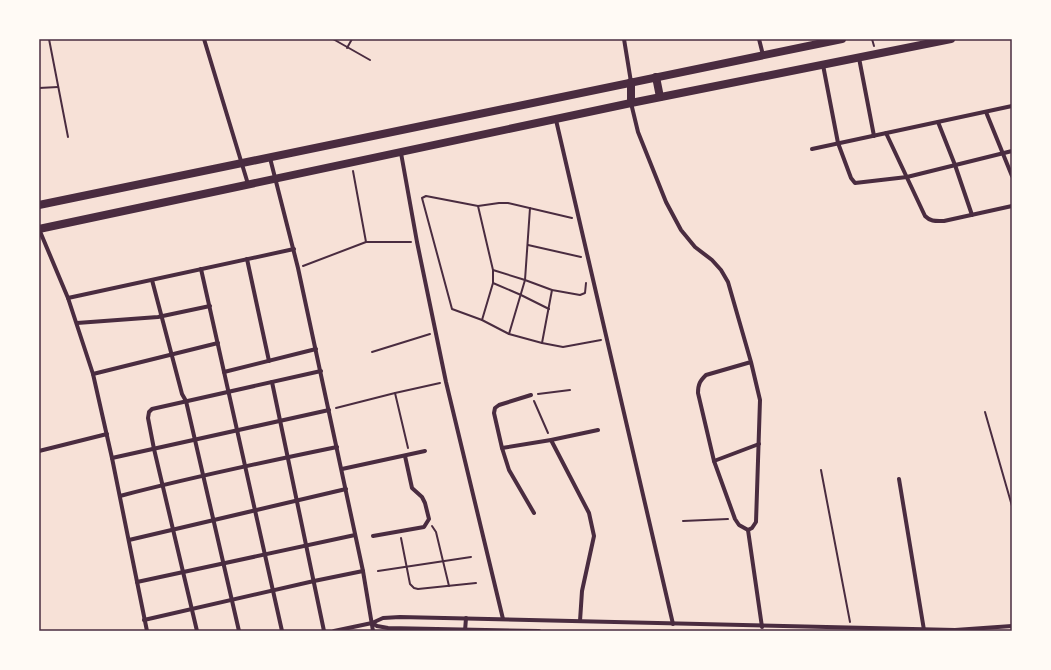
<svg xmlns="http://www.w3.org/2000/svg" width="1051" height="670" font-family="'Noto Sans',sans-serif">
  <rect width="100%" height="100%" fill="#f7e1d7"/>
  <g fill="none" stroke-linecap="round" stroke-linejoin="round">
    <!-- path -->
    <g stroke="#4a2c40" stroke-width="2">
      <path d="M49,39L68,137"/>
      <path d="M333,39L370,60"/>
      <path d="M872,39L874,46"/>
      <path d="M347,48L352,39"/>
      <path d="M39,88L58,87"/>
      <path d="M353,171L366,242"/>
      <path d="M478,206L493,270V283L482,320"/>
      <path d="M572,218L508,203H499L478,206L426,196L422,198L452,309L482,320L509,334L542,343L563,347L601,340"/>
      <path d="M528,245L581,257"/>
      <path d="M303,266L366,242H411"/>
      <path d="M493,270L525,280L552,290L580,295L585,293L586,283"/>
      <path d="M493,283L521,295L549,309"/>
      <path d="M509,334L525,280L530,208"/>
      <path d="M542,343L552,290"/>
      <path d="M372,352L430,334"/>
      <path d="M395,393L408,448"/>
      <path d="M538,394L570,390"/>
      <path d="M534,401L548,433"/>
      <path d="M336,408L395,393L440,383"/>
      <path d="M985,412L1012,506"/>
      <path d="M821,470L850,622"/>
      <path d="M683,521L728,519"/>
      <path d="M432,526L436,532L449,586"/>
      <path d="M401,538L410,584L414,588L418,589L476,583"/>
      <path d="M378,571L471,557"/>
    </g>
    <!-- minor -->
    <g stroke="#4a2c40" stroke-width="4">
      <path d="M204,39L248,184"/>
      <path d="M624,39L631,82"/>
      <path d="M759,39L763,55"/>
      <path d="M859,58L874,136"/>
      <path d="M823,65L838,143L851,178L855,183L907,177L1012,151"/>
      <path d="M631,103L638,132L666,202L681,230L695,247L712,260L721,270L728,282L751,362L706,375C700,381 698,384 698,393L714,461L735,519L739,525L748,530L752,528L756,522L760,400L751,362"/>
      <path d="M986,112L1012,176"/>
      <path d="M556,120L673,624"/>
      <path d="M938,122L955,165L972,215"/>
      <path d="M886,133L925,216C931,222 936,221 944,221L1012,206"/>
      <path d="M812,149L1012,106"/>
      <path d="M401,153L417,242L446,382L503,619"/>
      <path d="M270,158L298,268L363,571L373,631"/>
      <path d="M39,229L68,298L93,374L112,458L147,631"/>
      <path d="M247,259L269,361"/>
      <path d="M201,269L282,631"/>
      <path d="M152,280L182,394L186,401L239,631"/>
      <path d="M68,298L294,249"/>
      <path d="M77,323L158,317L210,306"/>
      <path d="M224,372L316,349"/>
      <path d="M93,374L218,343"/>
      <path d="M272,382L324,631"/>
      <path d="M531,395L499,405L495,408L494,413L502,448L509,470L534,513"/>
      <path d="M551,440L589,513L594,536L582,591L580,621"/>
      <path d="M502,448L551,440L598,430"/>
      <path d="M39,451L107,434"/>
      <path d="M112,458L329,410"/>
      <path d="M714,461L759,444"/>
      <path d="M342,469L425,451"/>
      <path d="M899,479L924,630"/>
      <path d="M120,496C192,477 264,462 337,447"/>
      <path d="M748,530L762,627"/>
      <path d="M373,536L424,527L429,519L425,503L422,497L412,488L405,456"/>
      <path d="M129,540L346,489"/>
      <path d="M137,582L355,535"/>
      <path d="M144,620L314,581L363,571"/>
      <path d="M372,623L377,626L388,628L539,631"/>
      <path d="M197,631L154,449L148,418L149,412L152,409L321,371"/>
      <path d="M334,631L372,623L383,618L400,617L955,630L1012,626"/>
      <path d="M465,631L466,618"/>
    </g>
    <!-- secondary -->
    <g stroke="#4a2c40" stroke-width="8">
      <path d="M656,77L660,97"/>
      <path d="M631,103V82"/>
      <path d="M39,205L842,39"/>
      <path d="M39,229L631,103L951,39"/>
    </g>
  </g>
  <!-- border -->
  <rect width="1051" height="670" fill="none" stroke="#fffaf5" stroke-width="80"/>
  <rect x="40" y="40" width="971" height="590" fill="none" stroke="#4a2c40" stroke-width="1.5"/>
</svg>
